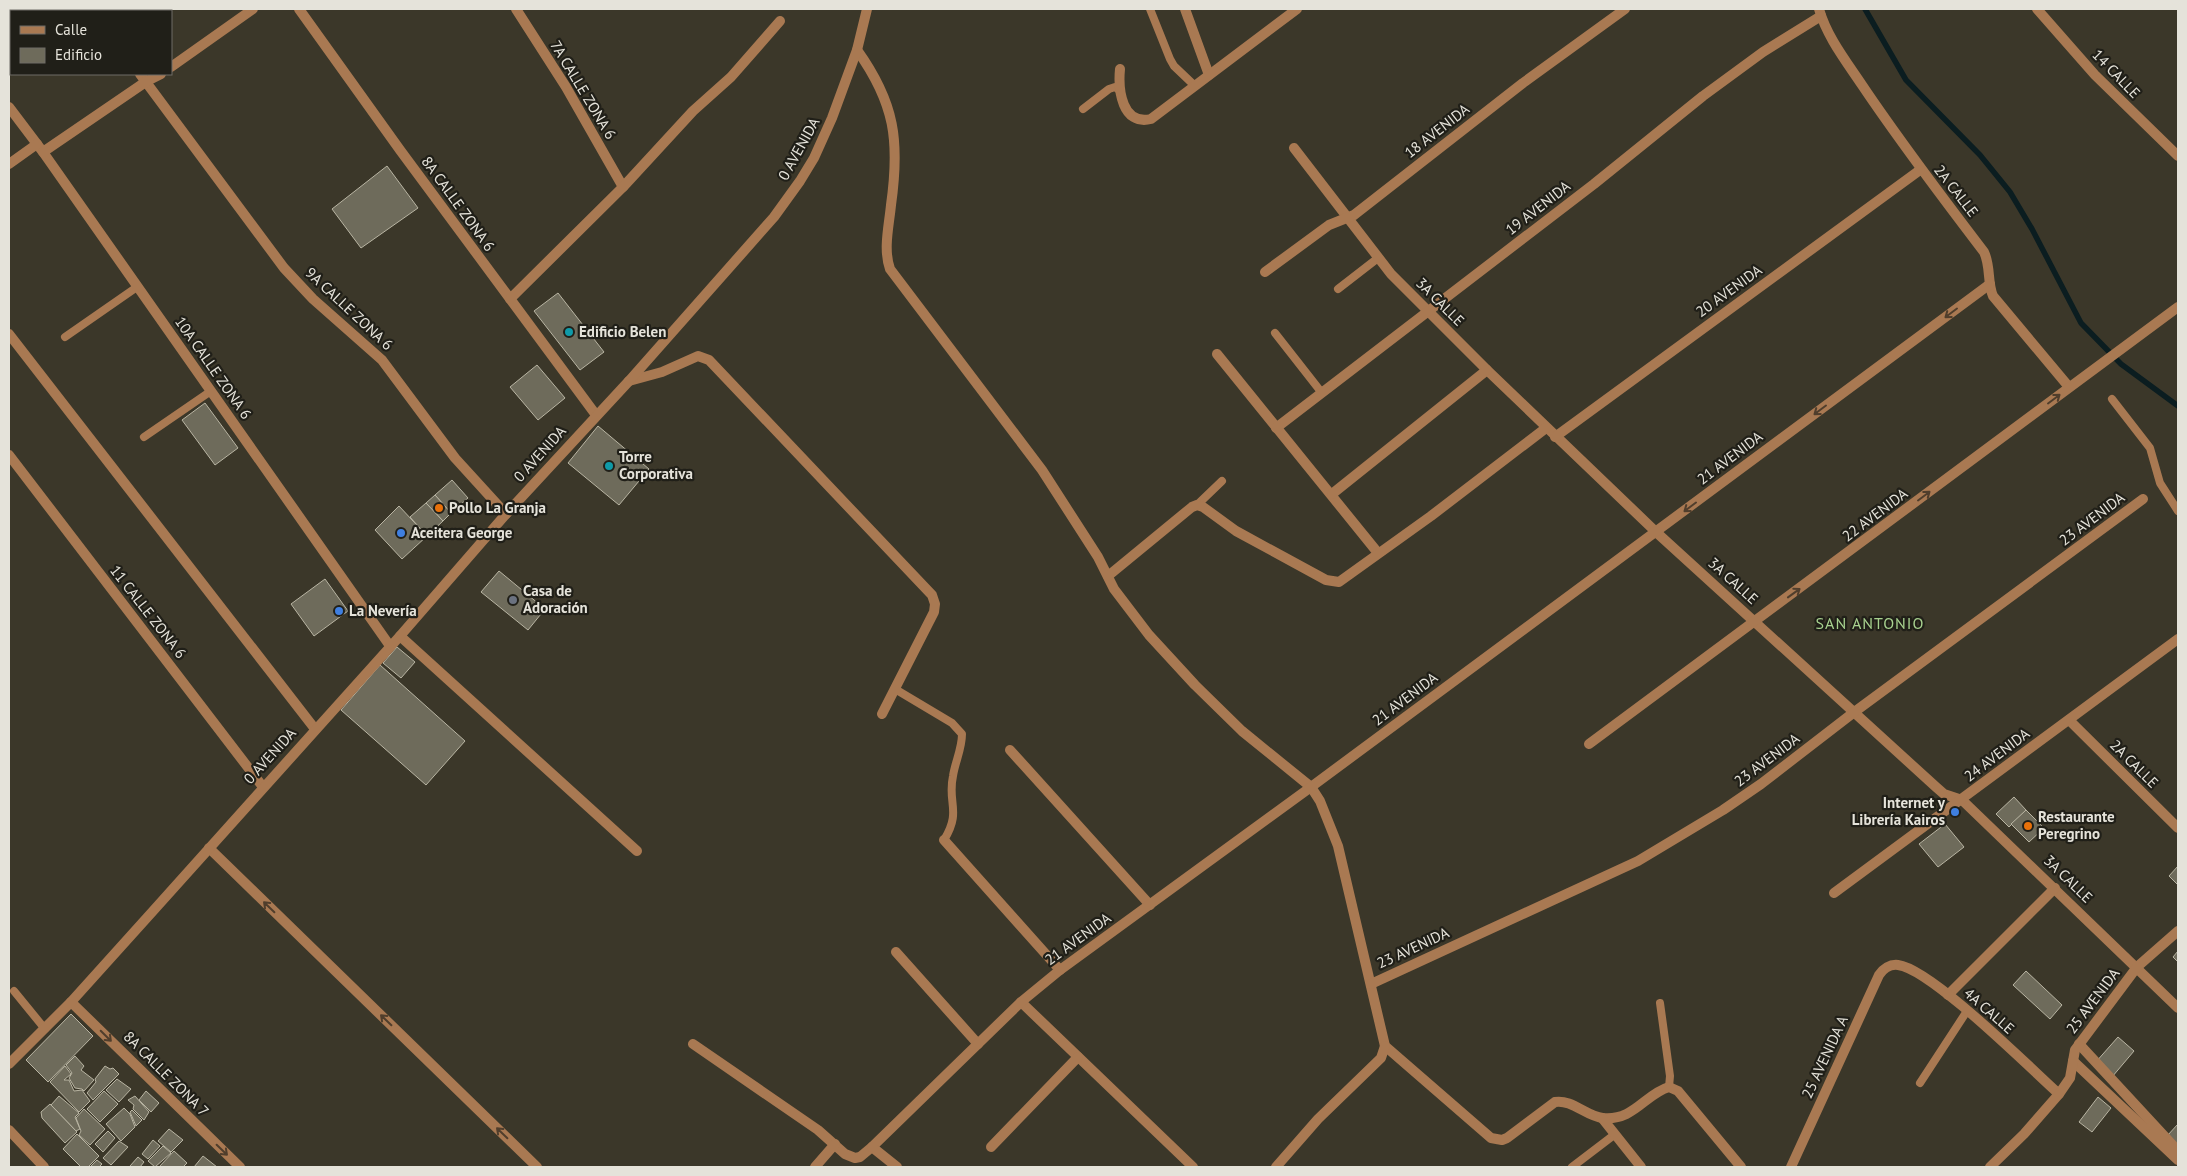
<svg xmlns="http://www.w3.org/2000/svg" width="2187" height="1176" font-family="'PT Sans',sans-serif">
  <rect width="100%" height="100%" fill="#3b3729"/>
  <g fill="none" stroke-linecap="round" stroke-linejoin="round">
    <!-- stream -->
    <path stroke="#0b1d20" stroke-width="5.5" d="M1865,9L1906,80L1980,155L2010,192L2032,229L2081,323L2121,364L2178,406"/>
  </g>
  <!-- building -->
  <g fill="#6e6b5b" stroke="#b9b5a3">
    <path d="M387,166L418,208L361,248L332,209Z"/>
    <path d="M558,293L604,352L580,370L534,311Z"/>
    <path d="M537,365L565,398L538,420L510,387Z"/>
    <path d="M205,403L238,448L215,465L182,420Z"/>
    <path d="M598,426L649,469L619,505L568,463Z"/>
    <path d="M452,480L468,498L451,513L435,495Z"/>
    <path d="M435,495L451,513L443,521L426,503Z"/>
    <path d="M426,503L443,521L427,536L410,517Z"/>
    <path d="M399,506L427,536L402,559L375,530Z"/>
    <path d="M499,571L545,609L528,630L481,592Z"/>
    <path d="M325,579L348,611L314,636L291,604Z"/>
    <path d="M397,647L415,662L401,678L383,663Z"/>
    <path d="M380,665L465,741L426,785L341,710Z"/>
    <path d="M2014,797L2026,810L2009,827L1996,814Z"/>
    <path d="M2026,810L2044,828L2029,842L2011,824Z"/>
    <path d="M1945,824L1964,847L1938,867L1919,844Z"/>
    <path d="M2178,866V885L2169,876Z"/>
    <path d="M2178,951V962L2173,957Z"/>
    <path d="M2026,971L2062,1005L2050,1019L2013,985Z"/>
    <path d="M71,1014L93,1036L48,1082L26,1060Z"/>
    <path d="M2118,1037L2134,1051L2112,1077L2095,1063Z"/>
    <path d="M75,1056L84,1066L81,1070L94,1080L84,1091L82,1089L75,1088L69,1078L72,1073L66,1065Z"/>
    <path d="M65,1066L71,1074L64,1080H69L74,1091L82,1090L90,1101L79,1112L50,1082Z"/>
    <path d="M105,1066L110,1069L113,1068L119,1074L93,1100L87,1093L96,1082L95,1079Z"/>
    <path d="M117,1079L131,1089L119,1102L106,1090Z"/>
    <path d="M104,1091L118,1104L100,1122L87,1109Z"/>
    <path d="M146,1091L159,1103L151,1112L139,1100Z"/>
    <path d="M59,1096L79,1113L75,1117L80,1129L76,1131L51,1105Z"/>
    <path d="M135,1096L149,1112L144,1120L133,1109L134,1105L128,1100Z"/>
    <path d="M2098,1097L2111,1108L2092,1132L2079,1122Z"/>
    <path d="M50,1104L77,1132L65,1143L42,1118L41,1112Z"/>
    <path d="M124,1108L130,1114L135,1127L121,1141L106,1124Z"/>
    <path d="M84,1109L105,1129L90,1145L79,1135L81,1131L76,1118Z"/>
    <path d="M132,1110L142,1120L136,1126L130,1112Z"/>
    <path d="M2178,1124V1146L2167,1136Z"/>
    <path d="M169,1129L183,1140L171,1152L158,1141Z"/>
    <path d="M108,1131L115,1138L103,1152L95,1144Z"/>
    <path d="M77,1134L99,1156L88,1167H81L63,1149Z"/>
    <path d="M153,1140L160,1146L148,1159L142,1154Z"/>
    <path d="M119,1141L128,1147L111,1165L103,1158Z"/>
    <path d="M163,1146L171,1153L155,1167L148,1161Z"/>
    <path d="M174,1151L187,1163L183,1167H159Z"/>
    <path d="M203,1156L217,1167H194Z"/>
    <path d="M138,1157L144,1162L140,1167H132L130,1166Z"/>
    <path d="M97,1160L102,1164L99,1167H90Z"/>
  </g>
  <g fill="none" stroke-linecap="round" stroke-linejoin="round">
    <!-- service -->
    <g stroke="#a97952" stroke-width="8">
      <path d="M1150,9L1170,59L1174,66L1195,86"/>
      <path d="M1083,109L1109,89L1115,87L1120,91"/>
      <path d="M1338,289L1378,258"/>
      <path d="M1275,333L1322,393"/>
      <path d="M65,337L137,287"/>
      <path d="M2112,399L2150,448L2160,483L2178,511"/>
      <path d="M144,437L211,391"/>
      <path d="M1197,505L1222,481"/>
      <path d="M895,689L952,723L962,734C962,749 955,762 953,776C947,803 962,811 944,840"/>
      <path d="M14,991L45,1029"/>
      <path d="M1660,1003L1670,1076L1669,1087"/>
      <path d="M1920,1083L1967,1011"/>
      <path d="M1572,1167L1614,1135"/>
    </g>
    <!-- minor -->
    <g stroke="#a97952" stroke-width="10">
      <path d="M81,9L83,11"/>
      <path d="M299,9L400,150L596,415"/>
      <path d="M516,9L566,87L623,187"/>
      <path d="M1185,9L1209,75"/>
      <path d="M1819,9C1827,37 1846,61 1862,85C1901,143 1942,197 1984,252C1991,267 1987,282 1993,296L2069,387"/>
      <path d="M857,50C895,103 900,141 891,205C889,226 883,249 890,269L1042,470L1098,557L1114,589L1149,635L1195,685L1242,731L1311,787L1320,801L1338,846L1385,1046L1491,1138L1502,1140L1507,1138L1555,1102C1572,1099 1587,1117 1603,1118C1634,1121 1645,1094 1669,1087L1678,1091L1741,1167"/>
      <path d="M171,67L253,9"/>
      <path d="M1120,69C1118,90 1122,126 1151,119L1297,9"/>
      <path d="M140,74L284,268L313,299L382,360L455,458L506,514"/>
      <path d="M9,107L43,152L390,646"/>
      <path d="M1294,148L1391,274L1487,370L1656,532L1936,787L1944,794L1962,800L2178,1008"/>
      <path d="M43,152L147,81L161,74"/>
      <path d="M9,164L37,144"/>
      <path d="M1265,272L1329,225L1354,215L1523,83L1625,9"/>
      <path d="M510,299L623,187L693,111L731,77L780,21"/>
      <path d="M9,334L315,729"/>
      <path d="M1217,354L1378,553"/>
      <path d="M629,381L662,372L698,356L709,360L932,595L935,604L934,612L882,714"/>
      <path d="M1276,428L1594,184L1703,96L1763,52L1821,16"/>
      <path d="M1555,437L1920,170"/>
      <path d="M9,455L263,787"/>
      <path d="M1332,494L1487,370"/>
      <path d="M1108,576L1192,507L1197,505L1203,507L1236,531L1315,574L1326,580L1339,582L1431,516L1546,428"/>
      <path d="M400,636L637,851"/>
      <path d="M2069,720L2178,828"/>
      <path d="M1589,744L2178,307"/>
      <path d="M1010,750L1150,905"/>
      <path d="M944,840L1060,970"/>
      <path d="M209,848L537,1167"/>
      <path d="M1834,893L2178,639"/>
      <path d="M896,952L978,1044"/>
      <path d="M1371,984L1638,861L1723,810L1761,784L1853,713L2143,499"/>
      <path d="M1948,995L2055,888"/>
      <path d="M71,1002L240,1167"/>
      <path d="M1021,1002L1193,1167"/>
      <path d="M693,1044L818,1130L845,1154L855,1158L860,1157L872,1147L1021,1002L1060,970L1311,787L1990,284"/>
      <path d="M2079,1044L2178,1151"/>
      <path d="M2073,1061L2178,1160"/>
      <path d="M1602,1118L1641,1167"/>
      <path d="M9,1130L44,1167"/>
      <path d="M872,1147L897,1167"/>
      <path d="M991,1147L1078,1057"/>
      <path d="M815,1167L835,1144"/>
      <path d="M1276,1167L1318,1119L1381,1058L1385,1046"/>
      <path d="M1791,1167L1879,975C1883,969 1890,964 1898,965C1931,969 2029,1067 2059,1094"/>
      <path d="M1990,1167L2024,1134L2059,1094L2070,1078L2075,1050L2137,967L2178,931"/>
    </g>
    <!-- tertiary -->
    <g stroke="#a97952" stroke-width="10">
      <path d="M2037,9L2095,75L2178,156"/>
      <path d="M9,1064L71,1002L153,911L400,636L506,514L629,381L774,217L800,181L814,158L832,118L857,50L867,9"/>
    </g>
  </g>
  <!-- one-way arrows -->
  <defs><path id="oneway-shaft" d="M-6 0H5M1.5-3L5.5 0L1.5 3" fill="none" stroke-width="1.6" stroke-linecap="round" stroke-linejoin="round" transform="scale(1.25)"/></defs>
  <g stroke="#503e2c">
    <use href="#oneway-shaft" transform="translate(1951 313) rotate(143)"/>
    <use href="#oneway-shaft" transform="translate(2054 399) rotate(-37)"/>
    <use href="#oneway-shaft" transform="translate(1820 410) rotate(143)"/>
    <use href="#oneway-shaft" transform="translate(1924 496) rotate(-37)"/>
    <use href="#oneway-shaft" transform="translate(1690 507) rotate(143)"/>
    <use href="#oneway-shaft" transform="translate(1794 593) rotate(-36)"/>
    <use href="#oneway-shaft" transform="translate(269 907) rotate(-136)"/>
    <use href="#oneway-shaft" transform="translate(386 1020) rotate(-136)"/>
    <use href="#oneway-shaft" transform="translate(106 1036) rotate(45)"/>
    <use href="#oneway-shaft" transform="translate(502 1133) rotate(-136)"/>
    <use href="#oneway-shaft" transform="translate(222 1150) rotate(44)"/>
  </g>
  <!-- markers -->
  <g fill="#0f9aa8" stroke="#201f18" stroke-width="2">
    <circle cx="569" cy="332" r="5"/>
    <circle cx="609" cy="466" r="5"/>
  </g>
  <g fill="#e8710a" stroke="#201f18" stroke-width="2">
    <circle cx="439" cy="508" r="5"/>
    <circle cx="2028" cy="826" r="5"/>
  </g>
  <g fill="#3f7fe0" stroke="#201f18" stroke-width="2">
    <circle cx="401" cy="533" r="5"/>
    <circle cx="339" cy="611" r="5"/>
    <circle cx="1955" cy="812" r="5"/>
  </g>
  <circle fill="#6b7280" stroke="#201f18" stroke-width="2" cx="513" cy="600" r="5"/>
  <g text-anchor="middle" stroke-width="4.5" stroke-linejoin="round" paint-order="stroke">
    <!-- street labels -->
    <g font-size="15" fill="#e5e3da" stroke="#201f18">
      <text transform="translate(2116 74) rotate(46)" y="5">14 CALLE</text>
      <text transform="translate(583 90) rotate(59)" y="5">7A CALLE ZONA 6</text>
      <text transform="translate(1437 131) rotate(-38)" y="5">18 AVENIDA</text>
      <text transform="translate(799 149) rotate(-61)" y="5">0 AVENIDA</text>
      <text transform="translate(1956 191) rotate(52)" y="5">2A CALLE</text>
      <text transform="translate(458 204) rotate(54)" y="5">8A CALLE ZONA 6</text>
      <text transform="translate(1538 208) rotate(-38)" y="5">19 AVENIDA</text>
      <text transform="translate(1729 291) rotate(-36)" y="5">20 AVENIDA</text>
      <text transform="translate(1440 302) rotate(45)" y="5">3A CALLE</text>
      <text transform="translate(349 309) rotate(43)" y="5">9A CALLE ZONA 6</text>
      <text transform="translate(213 368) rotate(55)" y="5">10A CALLE ZONA 6</text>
      <text transform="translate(540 454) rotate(-48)" y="5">0 AVENIDA</text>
      <text transform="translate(1730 458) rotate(-37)" y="5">21 AVENIDA</text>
      <text transform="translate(1875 515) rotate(-37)" y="5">22 AVENIDA</text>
      <text transform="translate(2092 519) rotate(-37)" y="5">23 AVENIDA</text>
      <text transform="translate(1733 581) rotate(42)" y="5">3A CALLE</text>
      <text transform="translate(148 612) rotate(52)" y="5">11 CALLE ZONA 6</text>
      <text transform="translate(1405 699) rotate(-37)" y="5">21 AVENIDA</text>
      <text transform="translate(1997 755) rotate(-37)" y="5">24 AVENIDA</text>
      <text transform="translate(270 756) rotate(-48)" y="5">0 AVENIDA</text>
      <text transform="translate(1767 760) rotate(-37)" y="5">23 AVENIDA</text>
      <text transform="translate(2134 764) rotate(45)" y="5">2A CALLE</text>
      <text transform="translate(2068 879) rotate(44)" y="5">3A CALLE</text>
      <text transform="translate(1078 939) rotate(-36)" y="5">21 AVENIDA</text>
      <text transform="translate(1413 948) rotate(-25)" y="5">23 AVENIDA</text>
      <text transform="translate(2093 1001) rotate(-53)" y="5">25 AVENIDA</text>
      <text transform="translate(1989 1011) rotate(41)" y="5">4A CALLE</text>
      <text transform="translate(1825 1057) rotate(-65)" y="5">25 AVENIDA A</text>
      <text transform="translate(166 1074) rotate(45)" y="5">8A CALLE ZONA 7</text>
    </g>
    <!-- poi labels -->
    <g font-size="15" font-weight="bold" fill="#e5e3da" stroke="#201f18" text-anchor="start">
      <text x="579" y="337">Edificio Belen</text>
      <text x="619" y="462">Torre<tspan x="619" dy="17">Corporativa</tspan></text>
      <text x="449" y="513">Pollo La Granja</text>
      <text x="411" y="538">Aceitera George</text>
      <text x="523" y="596">Casa de<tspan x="523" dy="17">Adoración</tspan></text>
      <text x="349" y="616">La Nevería</text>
      <text x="1945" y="808" text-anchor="end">Internet y<tspan x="1945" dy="17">Librería Kairos</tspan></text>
      <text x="2038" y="822">Restaurante<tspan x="2038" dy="17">Peregrino</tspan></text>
    </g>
    <!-- neighbourhood labels -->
    <g font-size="16" letter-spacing="1" fill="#a8d28f" stroke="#201f18">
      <text x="1870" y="629">SAN ANTONIO</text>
    </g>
  </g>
  <!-- border -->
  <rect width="2187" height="1176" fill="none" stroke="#e5e3da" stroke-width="20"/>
  <!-- legend -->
  <rect x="10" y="10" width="162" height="65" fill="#201f18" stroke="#6f6d66"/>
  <rect x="20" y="26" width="25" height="8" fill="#a97952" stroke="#6f6d66"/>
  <text x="55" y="35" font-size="15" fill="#e5e3da">Calle</text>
  <rect x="20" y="48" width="25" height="15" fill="#6e6b5b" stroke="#6f6d66"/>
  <text x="55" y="60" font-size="15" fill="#e5e3da">Edificio</text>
</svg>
